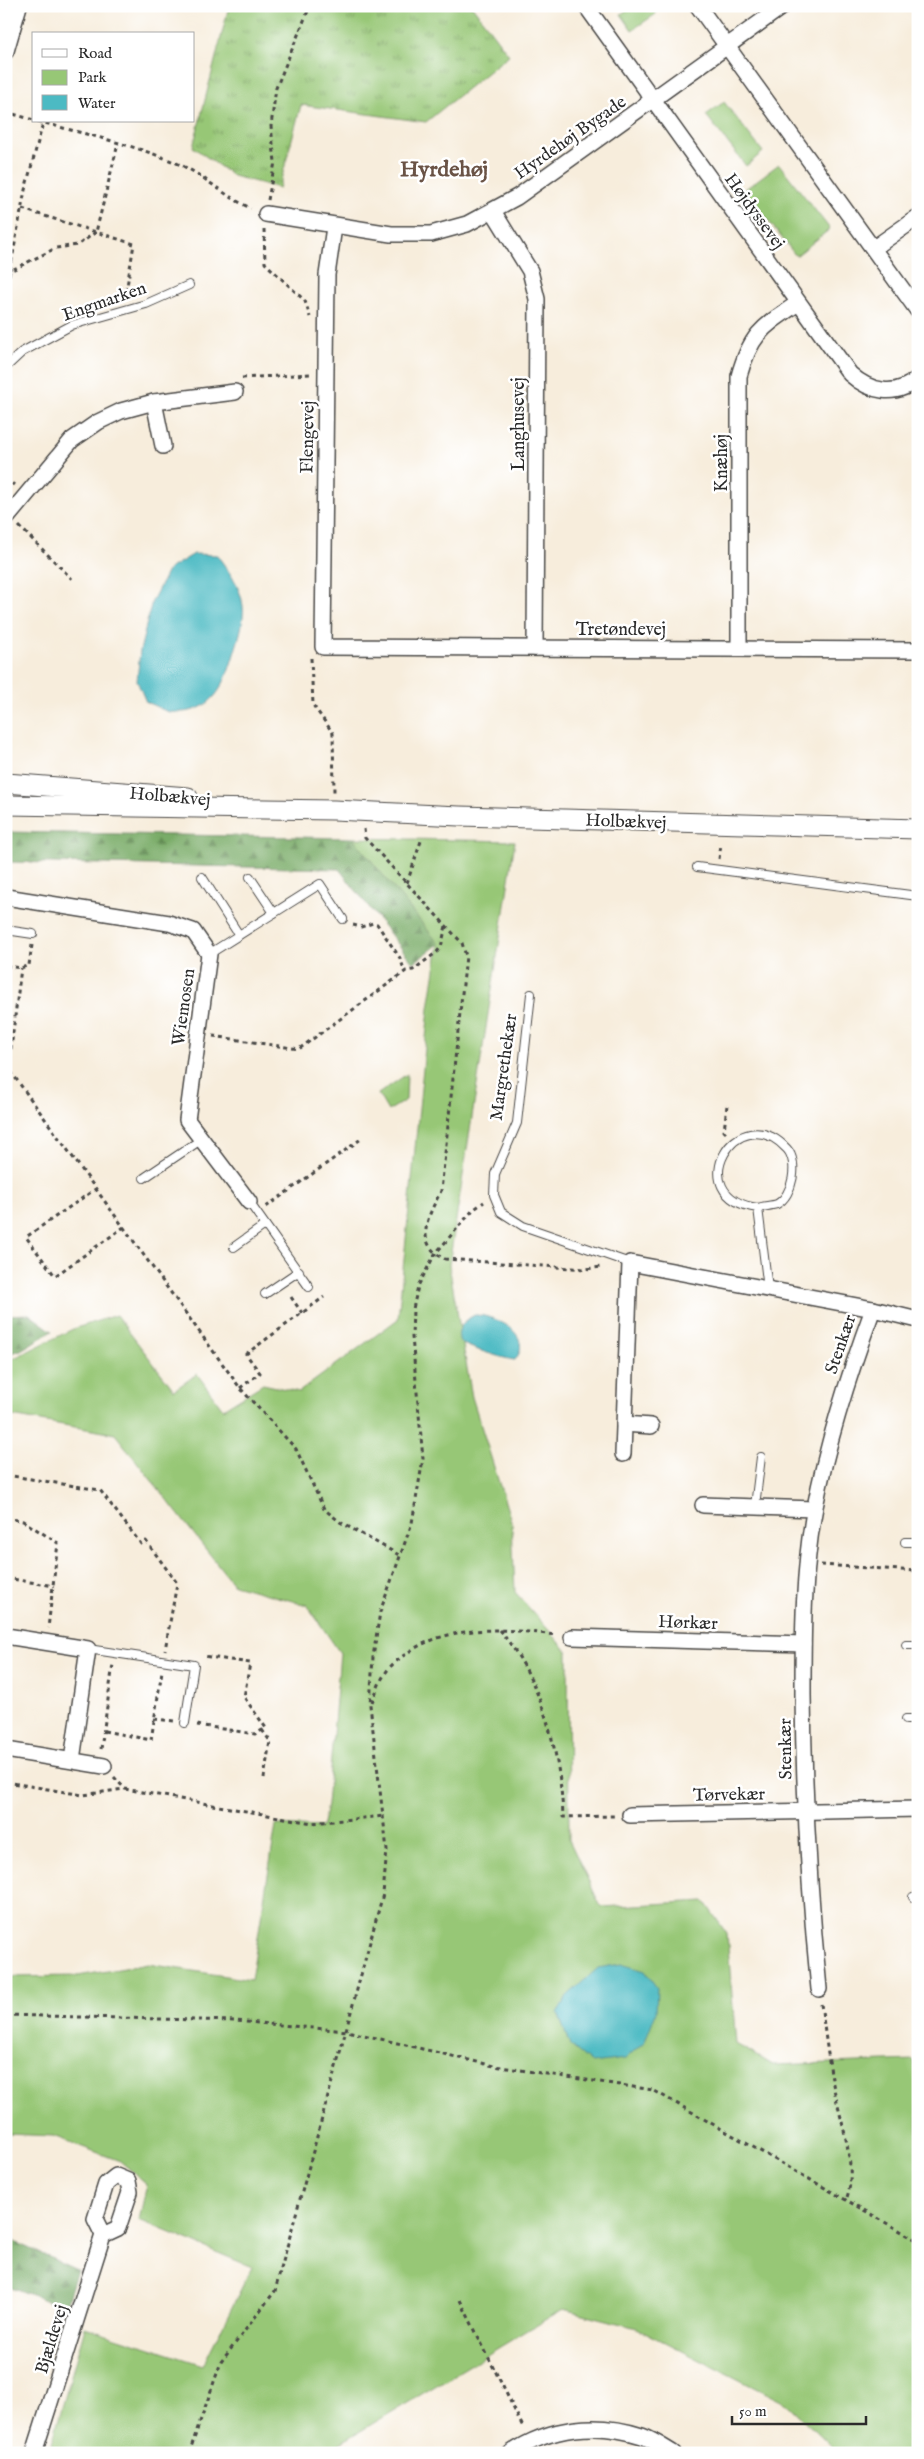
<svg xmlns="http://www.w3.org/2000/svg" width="924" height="2459" font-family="'IM FELL English',serif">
  <defs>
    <pattern id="grass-tufts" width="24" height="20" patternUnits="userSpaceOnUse" patternTransform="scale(1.25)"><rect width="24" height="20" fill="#97c776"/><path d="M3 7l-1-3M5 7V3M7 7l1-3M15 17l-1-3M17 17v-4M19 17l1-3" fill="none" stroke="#7ba261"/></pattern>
    <pattern id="forest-firs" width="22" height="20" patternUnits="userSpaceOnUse" patternTransform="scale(1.25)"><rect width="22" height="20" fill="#79ac67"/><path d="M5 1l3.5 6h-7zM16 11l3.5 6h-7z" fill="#638c55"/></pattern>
  </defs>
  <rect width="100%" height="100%" fill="#fff"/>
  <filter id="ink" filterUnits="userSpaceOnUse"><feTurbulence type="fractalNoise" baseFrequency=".02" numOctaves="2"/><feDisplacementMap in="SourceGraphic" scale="10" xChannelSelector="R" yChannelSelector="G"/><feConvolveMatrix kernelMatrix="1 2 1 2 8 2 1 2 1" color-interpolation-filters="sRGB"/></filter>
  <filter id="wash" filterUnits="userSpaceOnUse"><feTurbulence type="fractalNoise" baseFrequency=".0096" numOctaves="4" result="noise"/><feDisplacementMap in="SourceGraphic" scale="20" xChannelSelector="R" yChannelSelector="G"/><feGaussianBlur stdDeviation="1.12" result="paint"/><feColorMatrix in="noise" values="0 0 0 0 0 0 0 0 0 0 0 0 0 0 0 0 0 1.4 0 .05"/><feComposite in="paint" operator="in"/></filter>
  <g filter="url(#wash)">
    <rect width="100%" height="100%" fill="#f7eddc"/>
    <!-- grass -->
    <path fill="url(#grass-tufts)" stroke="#617950" d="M229,6H472L509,55L426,122L301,105L279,188L233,176L193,147Z"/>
    <!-- forest -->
    <g fill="url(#forest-firs)" stroke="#526c49">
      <path d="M6,832L353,838L439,944L413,963L339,869L6,862Z"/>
      <path d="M29,1314L52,1331L21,1350L6,1355V1315Z"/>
      <path d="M6,2238L77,2270L65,2308L6,2285Z"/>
    </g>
    <!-- park -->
    <g fill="#97c776" stroke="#617950">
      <path d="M633,6H651L656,14L632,30L621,14Z"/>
      <path d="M724,102L763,152L746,166L706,115Z"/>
      <path d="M779,164L830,229L796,256L744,190Z"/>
      <path d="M353,838L515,841L449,1265L472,1397L512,1524L515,1592L568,1652L569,1840L601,1907L704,1901L727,1934L736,2044L773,2065L914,2060L918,2083V2453H838L787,2404L637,2328L563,2309L324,2453H49L85,2327L203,2365L252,2267L139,2220L147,2184L120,2161L53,2136L6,2134V1977L78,1976L148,1964L251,1980L276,1825L322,1827L327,1805L340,1653L307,1605L234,1585L115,1434L6,1415V1362L73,1329L116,1315L174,1390L197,1374L223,1409L263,1384L299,1392L398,1319L429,1008L439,944Z"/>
      <path d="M407,1074L406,1100L388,1111L378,1094Z"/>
    </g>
    <!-- water -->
    <g fill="#4cbac3" stroke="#3c7277">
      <path d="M194,554L217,555C228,570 241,587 243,606C245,620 238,641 234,654C224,688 212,715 171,712C163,711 154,705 146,702L137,681L140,651L152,601L169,569Z"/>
      <path d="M475,1315C496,1315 535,1335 515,1360C508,1360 463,1346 460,1342C455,1329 464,1320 475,1315Z"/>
      <path d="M621,1964L645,1971L657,1988L656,2012L645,2041L625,2059L592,2063L570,2045L558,2013L567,1996L598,1968Z"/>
    </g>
  </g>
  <g filter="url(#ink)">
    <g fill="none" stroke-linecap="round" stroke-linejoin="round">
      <!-- service casing -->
      <g stroke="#4a4846" stroke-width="10">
        <g id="service">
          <path d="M6,367L22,352L72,325L146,304L189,285"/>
          <path d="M697,867L918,896"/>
          <path d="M202,877L239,935"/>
          <path d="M250,877L274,913"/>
          <path d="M6,930L33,934"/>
          <path d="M209,954L320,884L343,919"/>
          <path d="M531,994L517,1123L495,1174L494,1195L501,1212L523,1226L630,1263"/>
          <path d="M144,1178L202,1139"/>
          <path d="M249,1202L309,1287"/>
          <path d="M758,1208C679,1197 737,1095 787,1149C799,1162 793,1196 777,1204C771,1206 763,1206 758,1208L768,1289"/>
          <path d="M234,1247L265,1225"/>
          <path d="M265,1294L299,1271"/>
          <path d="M755,1506L761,1457"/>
          <path d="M905,1542H918"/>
          <path d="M906,1645H918"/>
          <path d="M88,1649L194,1665L185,1723"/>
          <path d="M906,1719H918"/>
          <path d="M913,1897L918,1896"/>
        </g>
      </g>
      <!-- minor casing -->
      <g stroke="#4a4846" stroke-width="18">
        <g id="minor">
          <path d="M586,6L850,374C870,392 896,398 918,378"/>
          <path d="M698,6L918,311"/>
          <path d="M6,51L19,6"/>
          <path d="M493,211L530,271L537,299L535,648"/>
          <path d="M266,214L391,234H431L467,224L517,197L783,6"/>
          <path d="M334,227L327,275L323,647L918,650"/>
          <path d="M874,248L918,217"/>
          <path d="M154,402L163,446"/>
          <path d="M6,519L72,440L98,422L121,411L154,402L235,392"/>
          <path d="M739,649V376C751,333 763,327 798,303"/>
          <path d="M6,897L169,923L193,931L209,954L187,1120L249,1202"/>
          <path d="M624,1424L651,1426"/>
          <path d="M623,1454L630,1263L873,1309L918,1320"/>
          <path d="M703,1505L814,1509"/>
          <path d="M6,1636L88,1649L72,1760"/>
          <path d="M572,1637L803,1644"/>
          <path d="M6,1750L104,1766"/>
          <path d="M630,1815L918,1809"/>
          <path d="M819,1989C809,1891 804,1794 803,1695C803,1633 803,1569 815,1507C828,1439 849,1374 873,1309"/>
          <path d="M34,2453L103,2235L95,2219L106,2184L116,2176L128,2181L130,2192L118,2228L103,2235"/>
          <path d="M511,2453C550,2427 597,2421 642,2436C653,2440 663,2447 673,2453"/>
        </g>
      </g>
      <!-- tertiary casing -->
      <g stroke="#4a4846" stroke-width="21">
        <g id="tertiary">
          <path d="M6,783L188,797"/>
          <path d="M6,805L334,810L459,816L918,829"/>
        </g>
      </g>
      <!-- path -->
      <g stroke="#4a4846" stroke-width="3" stroke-dasharray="4 4" stroke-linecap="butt">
        <path d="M6,112L34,120"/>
        <path d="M38,121C86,135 138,145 183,166C207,178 227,198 251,208"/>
        <path d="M268,200L275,162L271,126L276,88L310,6"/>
        <path d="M22,209L96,232L118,144"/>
        <path d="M264,229L265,263L305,301L310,317"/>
        <path d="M6,252L14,251"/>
        <path d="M10,270L25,190L43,123"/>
        <path d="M6,291L10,271L56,248L78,245L96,232L134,244L125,298"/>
        <path d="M242,378L311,374"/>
        <path d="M6,478L14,485"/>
        <path d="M19,526L72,579"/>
        <path d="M311,658L313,705L333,733L334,792"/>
        <path d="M364,829L365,838L462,943L466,956L441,1191C428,1216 413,1243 445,1259L585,1269L601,1267"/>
        <path d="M719,859L721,844"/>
        <path d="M407,883L421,841"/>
        <path d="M353,925L361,927L373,923L377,924L400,958L405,972"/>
        <path d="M6,966L21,968L29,965L32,945"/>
        <path d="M213,1036L299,1049L406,971L413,970L437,952L441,947L446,926"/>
        <path d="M6,1065L240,1388L296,1449L324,1509L340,1522L399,1555"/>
        <path d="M9,1065L21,968"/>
        <path d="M726,1133L724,1131L727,1105"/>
        <path d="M97,1188L26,1237L55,1276L124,1227"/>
        <path d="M266,1207L361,1139"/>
        <path d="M291,1297L302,1313"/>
        <path d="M240,1388L260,1373L246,1354L324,1297"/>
        <path d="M6,1475L100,1490L141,1544L146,1541L177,1583L165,1650"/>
        <path d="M6,1518L23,1521L58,1543L48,1628"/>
        <path d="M821,1565L918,1571"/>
        <path d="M6,1578L54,1586"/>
        <path d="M499,1630C541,1677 561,1755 563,1817L615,1816"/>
        <path d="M372,1702C376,1693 379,1682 385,1674C390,1665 399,1659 407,1653C452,1623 506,1629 556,1635"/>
        <path d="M154,1719L174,1721"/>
        <path d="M197,1725L255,1734L266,1728L244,1697L250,1663L203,1656"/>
        <path d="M262,1730L270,1741L264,1778"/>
        <path d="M104,1731L151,1740L162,1671"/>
        <path d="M101,1749L113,1664"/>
        <path d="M114,1777L125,1789L312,1823L384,1816"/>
        <path d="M6,1782L83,1795L124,1789"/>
        <path d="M821,2004C825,2031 828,2058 833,2084C839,2117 859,2168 846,2200"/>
        <path d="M6,2015L236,2021L347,2031L494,2066L653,2090L918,2241"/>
        <path d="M460,2300L524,2429"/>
        <path d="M189,2453L221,2362L275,2291L383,1894L387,1850L370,1705L373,1657L380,1612L412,1523L423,1459L412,1337L413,1309L418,1286L435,1254L473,1210L484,1202"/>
      </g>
      <!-- service -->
      <use href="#service" stroke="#fff" stroke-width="8"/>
      <!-- minor -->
      <use href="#minor" stroke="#fff" stroke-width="15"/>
      <!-- tertiary -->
      <use href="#tertiary" stroke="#fff" stroke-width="19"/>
    </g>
  </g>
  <g text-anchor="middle" stroke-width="5" stroke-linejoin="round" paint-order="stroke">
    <!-- street labels -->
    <g font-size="18" fill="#2b2b2b" stroke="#fff">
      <text transform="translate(570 137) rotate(-35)" y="6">Hyrdehøj Bygade</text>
      <text transform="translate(755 211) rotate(54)" y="6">Højdyssevej</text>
      <text transform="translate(104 301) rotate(-19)" y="6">Engmarken</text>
      <text transform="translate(518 424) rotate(-90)" y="6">Langhusevej</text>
      <text transform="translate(307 437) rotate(-89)" y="6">Flengevej</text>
      <text transform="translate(721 463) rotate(-90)" y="6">Knæhøj</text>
      <text x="621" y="635">Tretøndevej</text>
      <text transform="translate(170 796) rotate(5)" y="6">Holbækvej</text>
      <text transform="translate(626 821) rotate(2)" y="6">Holbækvej</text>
      <text transform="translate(183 1007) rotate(-82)" y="6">Wiemosen</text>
      <text transform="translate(503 1067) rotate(-82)" y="6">Margrethekær</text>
      <text transform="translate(840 1344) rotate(-71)" y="6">Stenkær</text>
      <text transform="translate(688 1622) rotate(2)" y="6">Hørkær</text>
      <text transform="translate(785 1749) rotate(-91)" y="6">Stenkær</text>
      <text transform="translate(729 1794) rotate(-1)" y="6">Tørvekær</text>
      <text transform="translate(51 2339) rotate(-73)" y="6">Bjældevej</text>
    </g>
    <!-- district labels -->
    <g font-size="22" font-weight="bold" fill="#6a5346" stroke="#fff">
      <text x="444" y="176">Hyrdehøj</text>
    </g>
  </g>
  <!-- margin -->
  <rect width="924" height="2459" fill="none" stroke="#fff" stroke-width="25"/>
  <!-- legend -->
  <rect x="32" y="32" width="162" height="90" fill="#ffffff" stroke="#aaaaaa"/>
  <rect x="42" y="49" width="25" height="8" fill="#ffffff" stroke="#aaaaaa"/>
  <text x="78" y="58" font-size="15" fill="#2b2b2b">Road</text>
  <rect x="42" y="70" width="25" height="15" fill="#97c776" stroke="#aaaaaa"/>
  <text x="78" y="82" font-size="15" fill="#2b2b2b">Park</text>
  <rect x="42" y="95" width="25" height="15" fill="#4cbac3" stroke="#aaaaaa"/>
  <text x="78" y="108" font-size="15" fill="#2b2b2b">Water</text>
  <!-- scale -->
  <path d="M732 2416v8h134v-8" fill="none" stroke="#2b2b2b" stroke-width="2.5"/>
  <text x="739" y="2416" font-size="15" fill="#2b2b2b" stroke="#ffffff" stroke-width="4" paint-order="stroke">50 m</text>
</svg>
